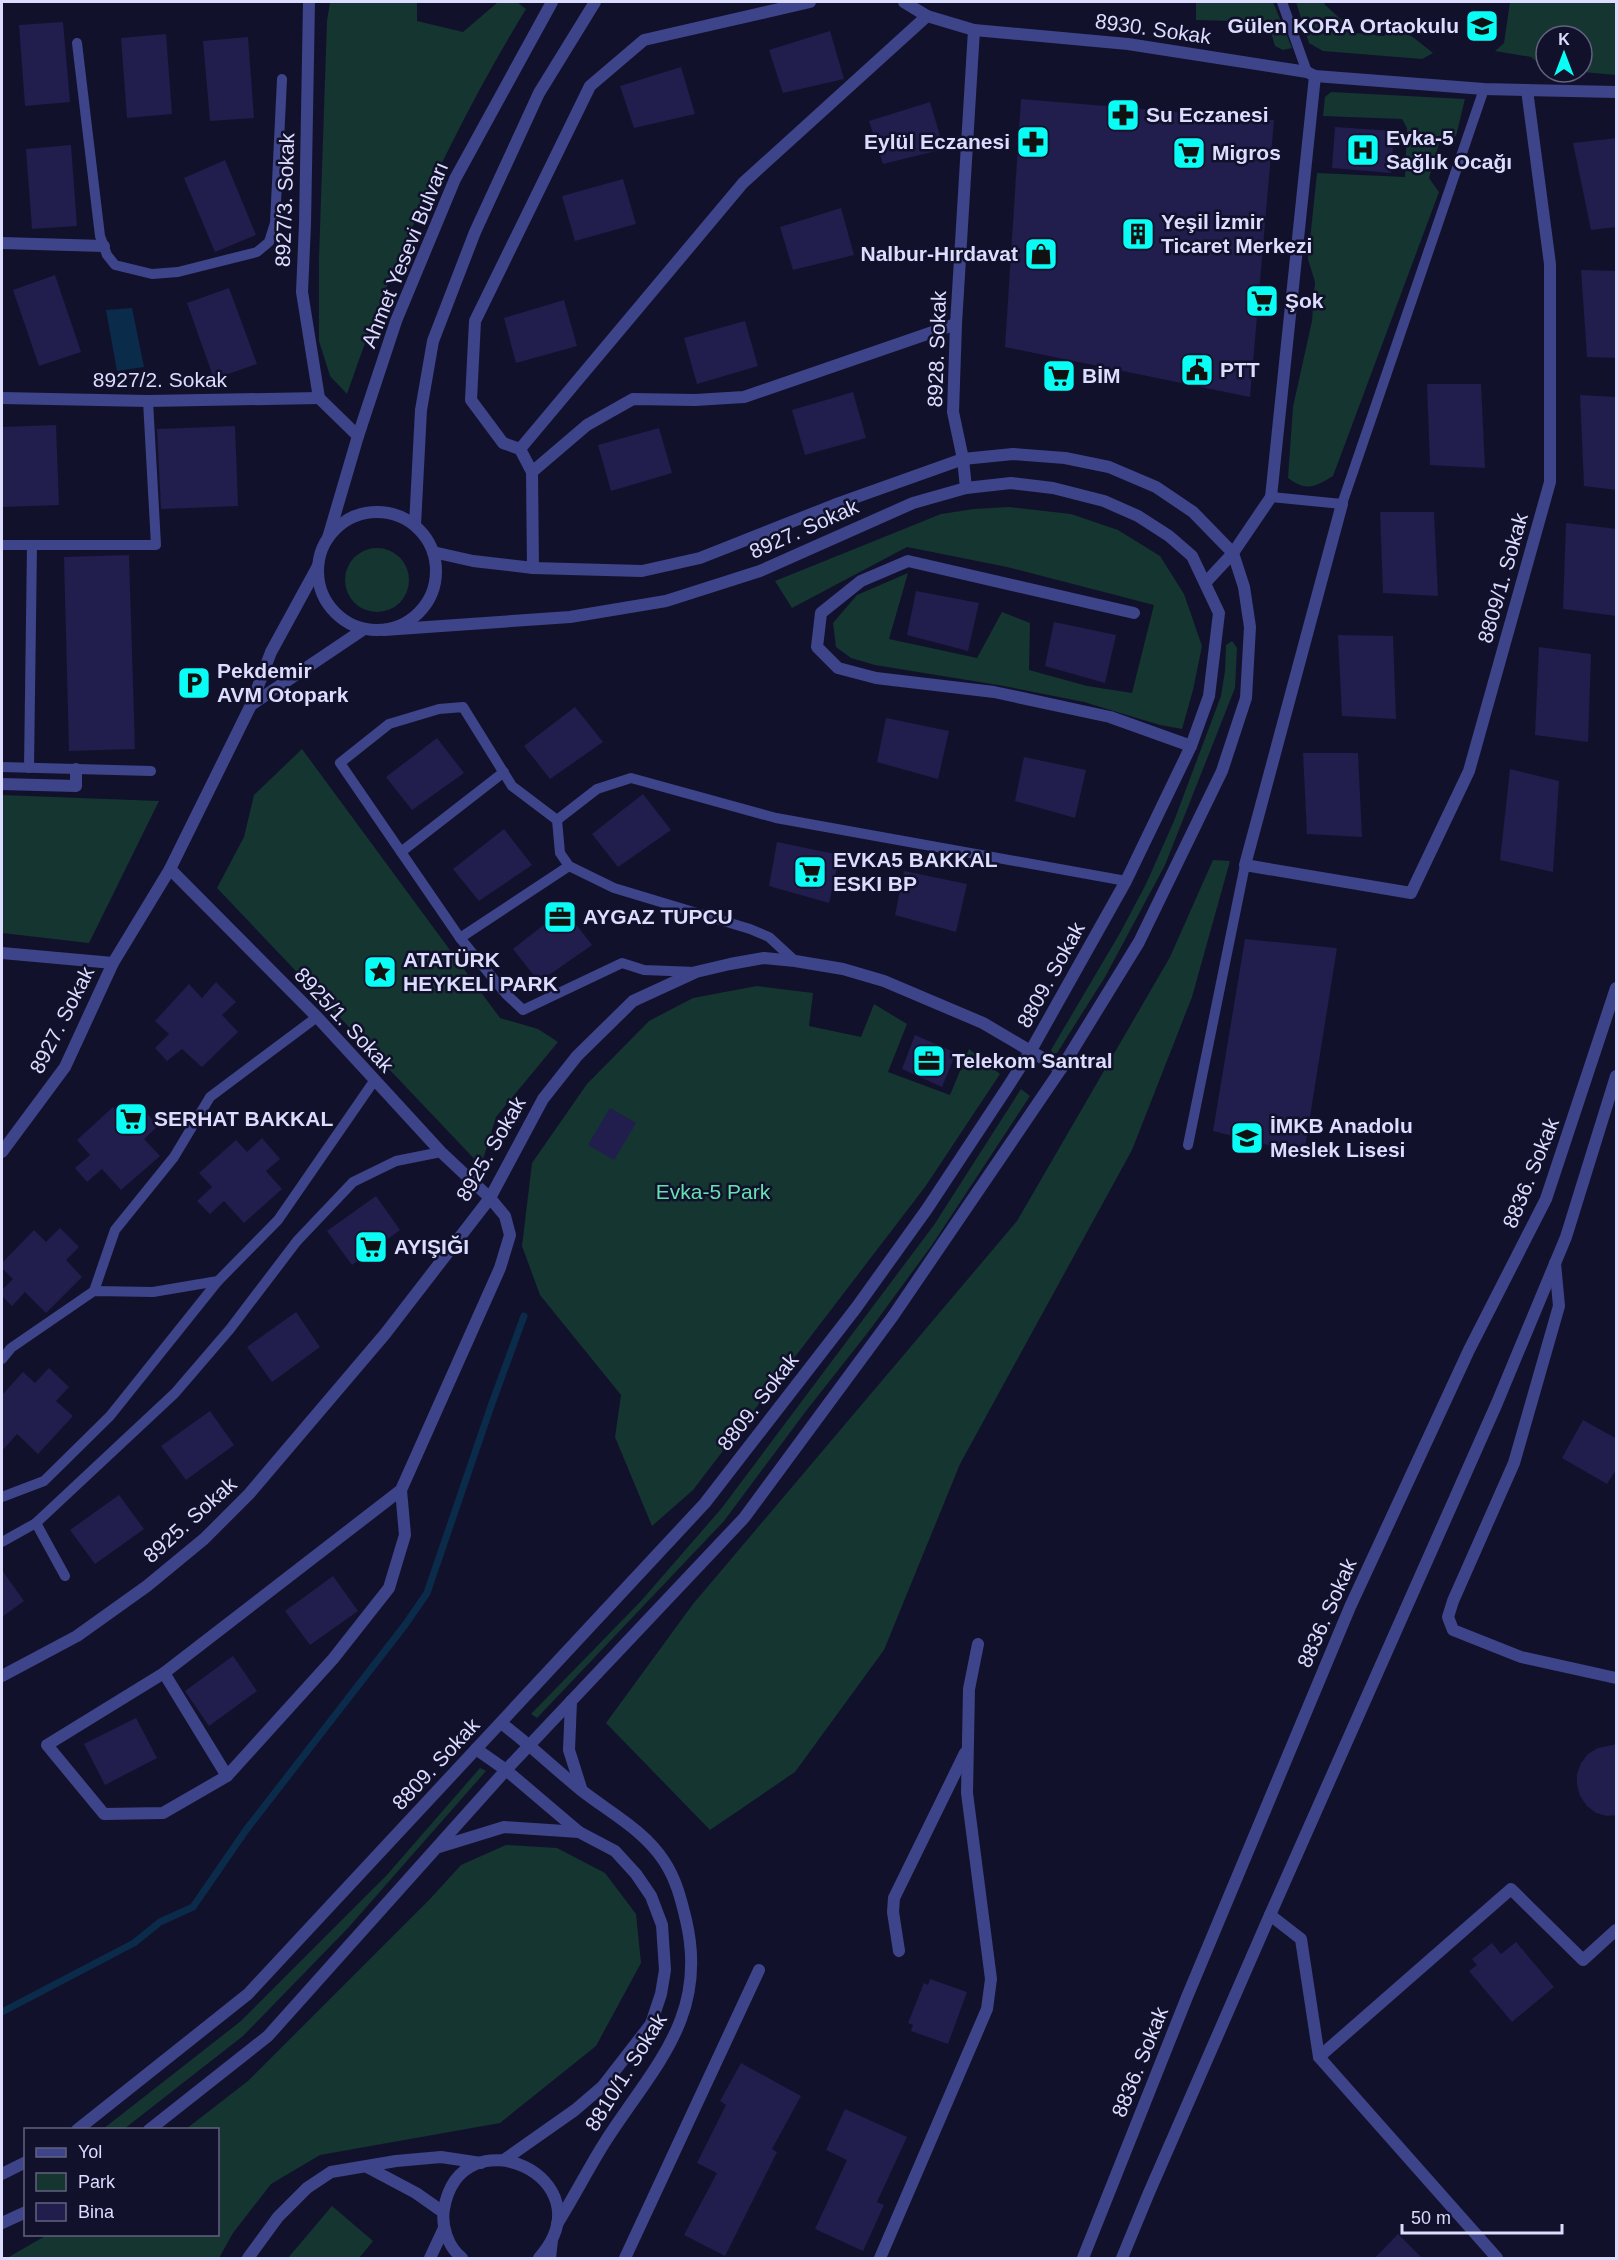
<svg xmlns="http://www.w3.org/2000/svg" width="1618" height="2260" font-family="Helvetica,sans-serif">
  <rect width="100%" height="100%" fill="#12112b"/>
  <!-- green -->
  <g fill="#143530">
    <path d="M330,2H417V21L463,32L498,2H517L526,9C452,131 393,259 347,394L330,376L319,341V258L327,21Z"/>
    <path d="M1196,2H1273L1292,48L1283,50L1275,46L1268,22L1196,20Z"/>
    <path d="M1296,2H1327L1324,4L1356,33L1384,36L1395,23L1433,53L1422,59L1323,51L1309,43Z"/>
    <path d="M1510,2H1616V75L1582,72V36H1546V69L1531,57L1495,51L1504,43Z"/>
    <path d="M1331,92L1465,99L1456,136L1442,133L1429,178L1439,192L1333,476C1315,487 1307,492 1288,478L1293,407L1312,321L1315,282L1308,259L1317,173L1405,177L1407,128L1402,119L1323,116L1325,97Z"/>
    <path d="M1009,507L1071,514L1118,530L1160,556L1184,594L1202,646L1193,690L1182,729L1160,725L1084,702L1004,686L875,665L851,658L836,647L833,623L857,595L908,573L889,639L977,658L1002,612L1030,623L1029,670L1087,686L1132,693L1154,605L1007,567L907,547L792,608L775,581L941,514L974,509Z"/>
    <circle cx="377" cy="580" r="32"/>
    <path d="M1232,641L1237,648L1235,688L1165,865L1105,977L1057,1053L1053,1054L1051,1050L1120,933L1146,884L1174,821L1221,696L1225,671L1226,645Z"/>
    <path d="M302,749L500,1018L538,1029L558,1042L496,1117L481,1166L217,888L244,837L254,795Z"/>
    <path d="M2,795L159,801L89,943L2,933Z"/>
    <path d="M1213,860L1230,861L1192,997L1132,1150L960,1464L884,1650L795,1772L710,1830L606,1723L693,1604L1017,1221L1170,957Z"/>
    <path d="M757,986L813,993L809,1026L861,1037L874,1004L907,1024L888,1072L950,1095L969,1049L1000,1074L925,1187L693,1490L652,1526L615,1437L621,1395L540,1295L522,1246L532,1163L587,1084L649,1021L693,998Z"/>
    <path d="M1021,1089L1030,1096L932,1245L869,1331L806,1411L724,1521L537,1718L531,1714L641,1601L721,1509L934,1225Z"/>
    <path d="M480,1768L486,1771L348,1928L243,2036L124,2129H103L241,2021L386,1876Z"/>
    <path d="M506,1845L557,1848L605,1873L636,1914L641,1963L596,2046L500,2123L320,2155L271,2184L233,2233L219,2258H7L47,2235L218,2234V2130L186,2129L248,2081L430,1899L461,1865Z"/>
    <path d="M332,2206L373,2241L359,2258H288Z"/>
  </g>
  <!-- water -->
  <path fill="#0b2b4a" d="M132,308L144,367L117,371L106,310Z"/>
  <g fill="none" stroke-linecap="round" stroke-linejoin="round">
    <!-- stream -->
    <path stroke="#0b2b4a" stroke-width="7" d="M2,2012L134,1943L160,1922L193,1907L246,1830L405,1625L427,1593L491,1406L524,1316"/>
  </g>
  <!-- building -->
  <g fill="#211d4c">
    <path d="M63,22L70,102L25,106L19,25Z"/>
    <path d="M830,31L844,79L783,93L769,50Z"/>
    <path d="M166,34L172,114L127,118L121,38Z"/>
    <path d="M248,37L254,118L210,121L203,41Z"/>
    <path d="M681,67L695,114L634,128L620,86Z"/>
    <path d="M1021,99L1274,120L1250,397L1005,347Z"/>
    <path d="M930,102L944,149L883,164L869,121Z"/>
    <path d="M1335,127L1394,131L1391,173L1332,168Z"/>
    <path d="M1617,138V227L1591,230L1573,143Z"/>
    <path d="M71,145L77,226L32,229L26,149Z"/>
    <path d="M225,160L256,235L215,252L184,178Z"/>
    <path d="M623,179L636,224L575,241L562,196Z"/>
    <path d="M841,208L854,255L793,270L780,227Z"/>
    <path d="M1581,270L1617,271V358L1587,357Z"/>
    <path d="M55,275L81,352L39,366L13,290Z"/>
    <path d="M229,288L257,364L214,379L187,303Z"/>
    <path d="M564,300L577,346L516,363L504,318Z"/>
    <path d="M745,321L758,366L697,384L684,338Z"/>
    <path d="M1427,384H1481L1485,468L1430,465Z"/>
    <path d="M853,392L866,438L805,455L792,410Z"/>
    <path d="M1580,395L1617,397V490L1584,486Z"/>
    <path d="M56,425L59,505L2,507V427Z"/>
    <path d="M235,426L238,506L161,509L157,429Z"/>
    <path d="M659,428L672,473L611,491L598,445Z"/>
    <path d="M1380,512H1434L1438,596L1383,593Z"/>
    <path d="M1566,523L1617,529V616L1563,609Z"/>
    <path d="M129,555L135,749L69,751L64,557Z"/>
    <path d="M916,591L979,603L968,651L907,635Z"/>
    <path d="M1054,622L1116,635L1105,683L1045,666Z"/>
    <path d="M1338,635L1393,636L1396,719L1342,716Z"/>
    <path d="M1539,647L1591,654L1588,742L1535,735Z"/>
    <path d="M575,707L603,742L550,779L524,746Z"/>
    <path d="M886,718L949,731L938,779L877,762Z"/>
    <path d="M437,738L464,773L412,810L386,777Z"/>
    <path d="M1303,753H1358L1362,837L1307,834Z"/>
    <path d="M1024,757L1086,770L1075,818L1015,801Z"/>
    <path d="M1510,769L1559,781L1553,872L1500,860Z"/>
    <path d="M643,794L671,830L618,867L592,834Z"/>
    <path d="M504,829L532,865L479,901L453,869Z"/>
    <path d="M777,842L840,855L829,903L769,886Z"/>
    <path d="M904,871L967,884L956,932L895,915Z"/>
    <path d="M564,909L592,945L539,982L513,949Z"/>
    <path d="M1245,939L1337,948L1304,1154L1213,1131Z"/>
    <path d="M216,982L236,1002L222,1015L238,1032L202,1067L182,1049L167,1061L155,1048L169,1034L155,1021L189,984L202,998Z"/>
    <path d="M915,1035L956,1053L942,1087L902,1069Z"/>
    <path d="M140,1106L158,1126L144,1139L160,1156L121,1190L102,1169L87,1182L75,1168L90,1155L77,1140L113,1107L124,1119Z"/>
    <path d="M610,1108L636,1123L614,1160L588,1145Z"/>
    <path d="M262,1138L280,1159L266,1171L282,1189L244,1223L224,1201L210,1214L197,1201L212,1187L199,1173L236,1140L247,1152Z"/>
    <path d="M376,1196L400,1230L352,1265L327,1231Z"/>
    <path d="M60,1228L79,1247L66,1260L82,1277L46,1313L25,1292L12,1306L2,1296V1290L13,1279L2,1268V1263L34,1230L46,1242Z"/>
    <path d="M296,1312L320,1347L272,1382L247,1347Z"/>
    <path d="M49,1368L69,1387L56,1401L73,1416L38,1454L17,1434L2,1451V1395L23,1372L35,1383Z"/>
    <path d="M210,1411L234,1445L186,1480L161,1446Z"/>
    <path d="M1583,1420L1617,1439V1468L1607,1484L1562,1458Z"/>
    <path d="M119,1495L144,1529L95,1564L70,1530Z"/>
    <path d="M2,1570L24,1601L2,1617Z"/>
    <path d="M333,1576L358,1611L310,1645L285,1611Z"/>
    <path d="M233,1656L257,1691L209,1726L185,1691Z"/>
    <path d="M136,1718L157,1758L105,1785L84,1744Z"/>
    <path d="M1617,1744V1815L1607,1816L1596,1813L1587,1806L1580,1796L1577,1785V1774L1581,1763L1588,1754L1598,1748Z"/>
    <path d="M1516,1942L1554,1987L1512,2022L1469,1971L1477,1965L1472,1959L1492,1943L1501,1954Z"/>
    <path d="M930,1979L967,1992L948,2044L911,2031L913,2025L908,2023L924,1983L928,1985Z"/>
    <path d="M741,2063L801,2096L772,2149L777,2152L725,2256L684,2235L717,2173L697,2163L726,2105L720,2101Z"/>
    <path d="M845,2109L907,2137L877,2202L884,2205L863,2251L815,2229L847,2160L826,2150Z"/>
    <path d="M1398,2234L1423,2259H1374Z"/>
  </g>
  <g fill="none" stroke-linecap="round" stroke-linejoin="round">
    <!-- service -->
    <g stroke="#3d448a" stroke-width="10">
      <path d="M1282,2L1307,72"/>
      <path d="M77,43L100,236L107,255L115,265L152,274L178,272L257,252L269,242L275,223L282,79"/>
      <path d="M1271,497L1342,504L1484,89"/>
      <path d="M2,545H156L148,401"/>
      <path d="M2,767L151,771"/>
      <path d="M29,768L32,545"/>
      <path d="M557,820L597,789L631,778L776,818L1126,881"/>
      <path d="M401,852L504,772"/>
      <path d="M460,938L569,866"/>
      <path d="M696,972L644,970L622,963L523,1010L506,994L460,938L340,763L389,724L439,709L463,707L512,786L557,820L560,853L569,866L614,888L750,929L769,937L795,961"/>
      <path d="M1188,1145L1245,865"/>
      <path d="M94,1291L115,1230L174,1157L210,1097L317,1017"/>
      <path d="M2,1359L11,1348L94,1291L153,1292L218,1281L278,1220L374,1081"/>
      <path d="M2,1497L44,1481L110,1416L218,1281"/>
      <path d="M2,1542L36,1523"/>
      <path d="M65,1576L36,1523L175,1393L230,1329L297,1241L353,1182L396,1161L441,1152"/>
    </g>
    <!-- minor -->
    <g stroke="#3d448a" stroke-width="12">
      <path d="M309,2L305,224L302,292L319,398"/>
      <path d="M904,2L927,16L974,30L1128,44L1307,72L1315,76L1484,89L1616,92"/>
      <path d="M2,243L104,246"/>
      <path d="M2,398L148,401L319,398"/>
      <path d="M319,398L358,436"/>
      <path d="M520,449L743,183L927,16"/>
      <path d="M532,472L520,449L503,443L471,400L475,321L590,86L644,40L810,2"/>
      <path d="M966,488L963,459L953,412L956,324L974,30"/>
      <path d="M1342,504L1245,865L1411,893L1469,771L1550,482V264L1527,90"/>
      <path d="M533,568L532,472L587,425L633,399L695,400L744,397L956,324"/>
      <path d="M1206,582L1233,553L1271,497L1315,76"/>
      <path d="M1134,613L908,561L861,581L821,613L817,647L838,668L876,678L994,692L1110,717L1191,746"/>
      <path d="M251,705L364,629"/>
      <path d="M2,784L76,786V769"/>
      <path d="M170,869L317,1017L441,1152L490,1198L505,1216L510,1235L500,1268L401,1490L405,1535L389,1588L333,1659L227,1776L163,1813L104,1814L47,1745L164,1673L401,1490"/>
      <path d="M2,953L113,963"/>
      <path d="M2,1152L65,1067L113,963L170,869L251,705L271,652L318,566"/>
      <path d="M1555,1263L1559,1306L1514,1463L1453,1601L1448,1617L1453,1630L1521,1657L1616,1678"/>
      <path d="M164,1673L227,1776"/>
      <path d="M2,1676L77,1636L147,1586L204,1539L249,1494L385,1334L490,1198L543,1099L577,1056L633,1001L696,972L730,964L764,958L795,961L843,969L884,981L983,1023L1061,1069"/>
      <path d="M1270,1915L1301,1939L1319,2057L1497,2258"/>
      <path d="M899,1951L893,1912L894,1898L965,1753"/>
      <path d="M1319,2057L1511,1889L1583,1960L1616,1930"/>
      <path d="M367,2167L416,2193L443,2212"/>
      <path d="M248,2258L278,2217L307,2188L331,2172L396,2161L441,2157L481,2163"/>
      <path d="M550,2258L552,2240"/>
      <path d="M625,2258L759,1970"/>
      <path d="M880,2258L987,2009L991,1979L967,1793L969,1689L978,1644"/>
    </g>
    <!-- tertiary -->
    <g stroke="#3d448a" stroke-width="12">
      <circle cx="377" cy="571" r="59"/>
      <path d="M415,525L421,410L433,341L475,232L539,93L595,2"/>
      <path d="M328,538L358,436L396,321L455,179L552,2"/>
      <path d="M571,1701L569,1750L581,1788"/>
      <path d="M501,1723C529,1744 554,1768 581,1790C609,1812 644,1830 664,1861C676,1879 681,1899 686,1920C709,2017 653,2067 605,2142C588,2169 574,2197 557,2224"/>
      <path d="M476,1749L506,1770L579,1832L615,1851L636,1874L651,1896L662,1925L665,1970L661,1994L651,2024L603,2086L575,2110L504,2160"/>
      <path d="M439,1847L504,1827L579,1832"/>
      <path d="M77,2130L248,1994L705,1503L856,1308L927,1209L1007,1088L1030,1052L1126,881L1191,746L1209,696L1219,613L1192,556L1169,536L1138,516L1104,501L1053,488L1011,483L966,488L913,503L760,571L666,601L570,617L384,630"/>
      <path d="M149,2130L268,2036L506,1770L744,1518L893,1316L1061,1069L1139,942L1222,771L1246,698L1250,627L1244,587L1233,553L1193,512L1156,487L1109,467L1065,458L1013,454L963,459L834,505L700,558L642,571L533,568L473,561L433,552"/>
      <path d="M2,2174L26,2162"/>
      <path d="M2,2223L26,2212"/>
      <path d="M430,2258L444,2228"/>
      <path d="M462,2258C448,2247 441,2226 444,2209C461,2111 610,2178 539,2258"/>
      <path d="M1083,2258L1187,1997L1350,1607L1469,1350L1546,1199L1616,988"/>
      <path d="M1122,2258L1148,2195L1270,1915L1497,1403L1566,1237L1616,1076"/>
    </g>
  </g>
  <!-- icons -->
  <defs>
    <g id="school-square" transform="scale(1.725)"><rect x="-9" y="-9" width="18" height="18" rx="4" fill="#09fdf5" stroke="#12112b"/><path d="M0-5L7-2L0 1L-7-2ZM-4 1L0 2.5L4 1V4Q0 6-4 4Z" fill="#111"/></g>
    <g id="pharmacy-square" transform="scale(1.725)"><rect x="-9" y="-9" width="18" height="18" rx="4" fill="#09fdf5" stroke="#12112b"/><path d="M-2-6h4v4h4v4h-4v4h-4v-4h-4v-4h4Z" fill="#111"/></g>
    <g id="hospital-square" transform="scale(1.725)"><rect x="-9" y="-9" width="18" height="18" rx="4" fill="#09fdf5" stroke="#12112b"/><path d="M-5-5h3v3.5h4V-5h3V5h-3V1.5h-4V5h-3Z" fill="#111"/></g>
    <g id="supermarket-square" transform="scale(1.725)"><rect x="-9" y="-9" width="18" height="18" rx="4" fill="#09fdf5" stroke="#12112b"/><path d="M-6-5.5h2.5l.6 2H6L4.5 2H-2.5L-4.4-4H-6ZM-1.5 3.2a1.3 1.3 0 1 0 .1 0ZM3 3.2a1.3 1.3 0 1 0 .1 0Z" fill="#111"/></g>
    <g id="building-square" transform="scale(1.725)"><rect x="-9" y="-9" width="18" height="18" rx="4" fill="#09fdf5" stroke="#12112b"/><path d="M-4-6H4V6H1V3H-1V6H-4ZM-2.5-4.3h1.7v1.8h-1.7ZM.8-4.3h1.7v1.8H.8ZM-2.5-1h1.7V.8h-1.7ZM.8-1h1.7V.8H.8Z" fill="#111"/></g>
    <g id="shop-square" transform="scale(1.725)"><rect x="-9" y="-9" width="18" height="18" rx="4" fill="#09fdf5" stroke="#12112b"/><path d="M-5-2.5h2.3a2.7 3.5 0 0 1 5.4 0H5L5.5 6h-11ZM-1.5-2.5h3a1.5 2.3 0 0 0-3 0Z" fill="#111"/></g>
    <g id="civic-square" transform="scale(1.725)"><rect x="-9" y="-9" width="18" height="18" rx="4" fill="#09fdf5" stroke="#12112b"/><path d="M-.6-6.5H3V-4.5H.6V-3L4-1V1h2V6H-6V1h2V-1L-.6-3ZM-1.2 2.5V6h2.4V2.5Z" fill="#111"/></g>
    <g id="parking-square" transform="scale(1.725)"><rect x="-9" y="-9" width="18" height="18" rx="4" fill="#09fdf5" stroke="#12112b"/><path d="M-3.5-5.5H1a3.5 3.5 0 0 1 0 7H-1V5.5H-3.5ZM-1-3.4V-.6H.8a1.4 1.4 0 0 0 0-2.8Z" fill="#111"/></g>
    <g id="office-square" transform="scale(1.725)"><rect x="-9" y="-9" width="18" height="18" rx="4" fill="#09fdf5" stroke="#12112b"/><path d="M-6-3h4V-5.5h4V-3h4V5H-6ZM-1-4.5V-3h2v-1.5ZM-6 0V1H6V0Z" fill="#111"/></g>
    <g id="sight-square" transform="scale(1.725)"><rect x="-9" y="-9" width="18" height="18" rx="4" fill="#09fdf5" stroke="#12112b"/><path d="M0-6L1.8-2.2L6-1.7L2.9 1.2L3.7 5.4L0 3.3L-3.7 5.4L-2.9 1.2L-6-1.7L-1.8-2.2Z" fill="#111"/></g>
  </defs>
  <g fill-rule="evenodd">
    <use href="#school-square" x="1482" y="26"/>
    <use href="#pharmacy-square" x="1123" y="115"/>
    <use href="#pharmacy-square" x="1033" y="142"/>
    <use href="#hospital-square" x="1363" y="150"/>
    <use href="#supermarket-square" x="1189" y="153"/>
    <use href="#building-square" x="1138" y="234"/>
    <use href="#shop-square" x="1041" y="254"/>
    <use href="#supermarket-square" x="1262" y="301"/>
    <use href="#civic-square" x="1197" y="370"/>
    <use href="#supermarket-square" x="1059" y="376"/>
    <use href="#parking-square" x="194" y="683"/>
    <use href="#supermarket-square" x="810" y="872"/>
    <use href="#office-square" x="560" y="917"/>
    <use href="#sight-square" x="380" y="972"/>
    <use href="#office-square" x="929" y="1061"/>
    <use href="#supermarket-square" x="131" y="1119"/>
    <use href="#school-square" x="1247" y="1138"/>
    <use href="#supermarket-square" x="371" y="1247"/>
  </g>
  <g text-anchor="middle" stroke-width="5" stroke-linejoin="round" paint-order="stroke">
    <!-- poi labels -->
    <g font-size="21" font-weight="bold" fill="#dcdcff" stroke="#12112b" text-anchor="start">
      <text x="1459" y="33" text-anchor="end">Gülen KORA Ortaokulu</text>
      <text x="1146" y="122">Su Eczanesi</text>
      <text x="1386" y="145">Evka-5<tspan x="1386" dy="24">Sağlık Ocağı</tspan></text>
      <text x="1010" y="149" text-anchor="end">Eylül Eczanesi</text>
      <text x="1212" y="160">Migros</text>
      <text x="1161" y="229">Yeşil İzmir<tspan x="1161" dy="24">Ticaret Merkezi</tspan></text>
      <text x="1018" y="261" text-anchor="end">Nalbur-Hırdavat</text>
      <text x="1285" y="308">Şok</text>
      <text x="1220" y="377">PTT</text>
      <text x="1082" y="383">BİM</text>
      <text x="217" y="678">Pekdemir<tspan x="217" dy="24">AVM Otopark</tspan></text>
      <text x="833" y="867">EVKA5 BAKKAL<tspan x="833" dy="24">ESKI BP</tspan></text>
      <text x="583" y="924">AYGAZ TUPCU</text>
      <text x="403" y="967">ATATÜRK<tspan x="403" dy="24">HEYKELİ PARK</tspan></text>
      <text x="952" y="1068">Telekom Santral</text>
      <text x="154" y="1126">SERHAT BAKKAL</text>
      <text x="1270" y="1133">İMKB Anadolu<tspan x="1270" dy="24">Meslek Lisesi</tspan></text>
      <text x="394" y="1254">AYIŞIĞI</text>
    </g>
    <!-- street labels -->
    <g font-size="21" fill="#dcdcff" stroke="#12112b">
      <text transform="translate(1153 29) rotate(8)" y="7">8930. Sokak</text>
      <text transform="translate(285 200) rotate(-88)" y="7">8927/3. Sokak</text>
      <text transform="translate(405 255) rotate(-68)" y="7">Ahmet Yesevi Bulvarı</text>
      <text transform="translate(937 349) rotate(-88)" y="7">8928. Sokak</text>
      <text x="160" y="387">8927/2. Sokak</text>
      <text transform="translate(804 529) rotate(-24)" y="7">8927. Sokak</text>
      <text transform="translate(1503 578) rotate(-74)" y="7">8809/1. Sokak</text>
      <text transform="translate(1051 975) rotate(-61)" y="7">8809. Sokak</text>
      <text transform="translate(62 1020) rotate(-63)" y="7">8927. Sokak</text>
      <text transform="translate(344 1020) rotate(47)" y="7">8925/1. Sokak</text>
      <text transform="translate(491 1149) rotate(-60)" y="7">8925. Sokak</text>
      <text transform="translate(1531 1173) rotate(-68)" y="7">8836. Sokak</text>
      <text transform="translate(758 1402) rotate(-52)" y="7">8809. Sokak</text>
      <text transform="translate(190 1520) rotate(-42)" y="7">8925. Sokak</text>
      <text transform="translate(1327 1613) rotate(-66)" y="7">8836. Sokak</text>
      <text transform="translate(436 1764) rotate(-47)" y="7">8809. Sokak</text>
      <text transform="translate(1140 2062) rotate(-68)" y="7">8836. Sokak</text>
      <text transform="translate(626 2072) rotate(-58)" y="7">8810/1. Sokak</text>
    </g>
    <!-- park labels -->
    <g font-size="21" fill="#66e0b1" stroke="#12112b">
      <text x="713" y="1199">Evka-5 Park</text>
    </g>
  </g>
  <!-- border -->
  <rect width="1618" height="2260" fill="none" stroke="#dcdcff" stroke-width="6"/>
  <!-- legend -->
  <rect x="24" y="2128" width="195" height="108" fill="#12112b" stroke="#636280" stroke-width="1.5"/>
  <rect x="36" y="2148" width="30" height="9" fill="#3d448a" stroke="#636280" stroke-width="1.5"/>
  <text x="78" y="2158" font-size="18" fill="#dcdcff">Yol</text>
  <rect x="36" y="2173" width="30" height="18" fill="#143530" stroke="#636280" stroke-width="1.5"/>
  <text x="78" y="2188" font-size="18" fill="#dcdcff">Park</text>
  <rect x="36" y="2203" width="30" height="18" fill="#211d4c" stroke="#636280" stroke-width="1.5"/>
  <text x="78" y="2218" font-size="18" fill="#dcdcff">Bina</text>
  <!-- north arrow -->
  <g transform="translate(1564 54)"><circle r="28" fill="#12112b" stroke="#636280" stroke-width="1.5"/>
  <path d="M0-4.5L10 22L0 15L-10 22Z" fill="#09fdf5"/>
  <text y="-9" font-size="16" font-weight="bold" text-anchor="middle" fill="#dcdcff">K</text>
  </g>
  <!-- scale -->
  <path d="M1402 2224v9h160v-9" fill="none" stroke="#dcdcff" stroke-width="3"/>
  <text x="1411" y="2224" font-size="18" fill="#dcdcff" stroke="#12112b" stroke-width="4.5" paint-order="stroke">50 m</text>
</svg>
